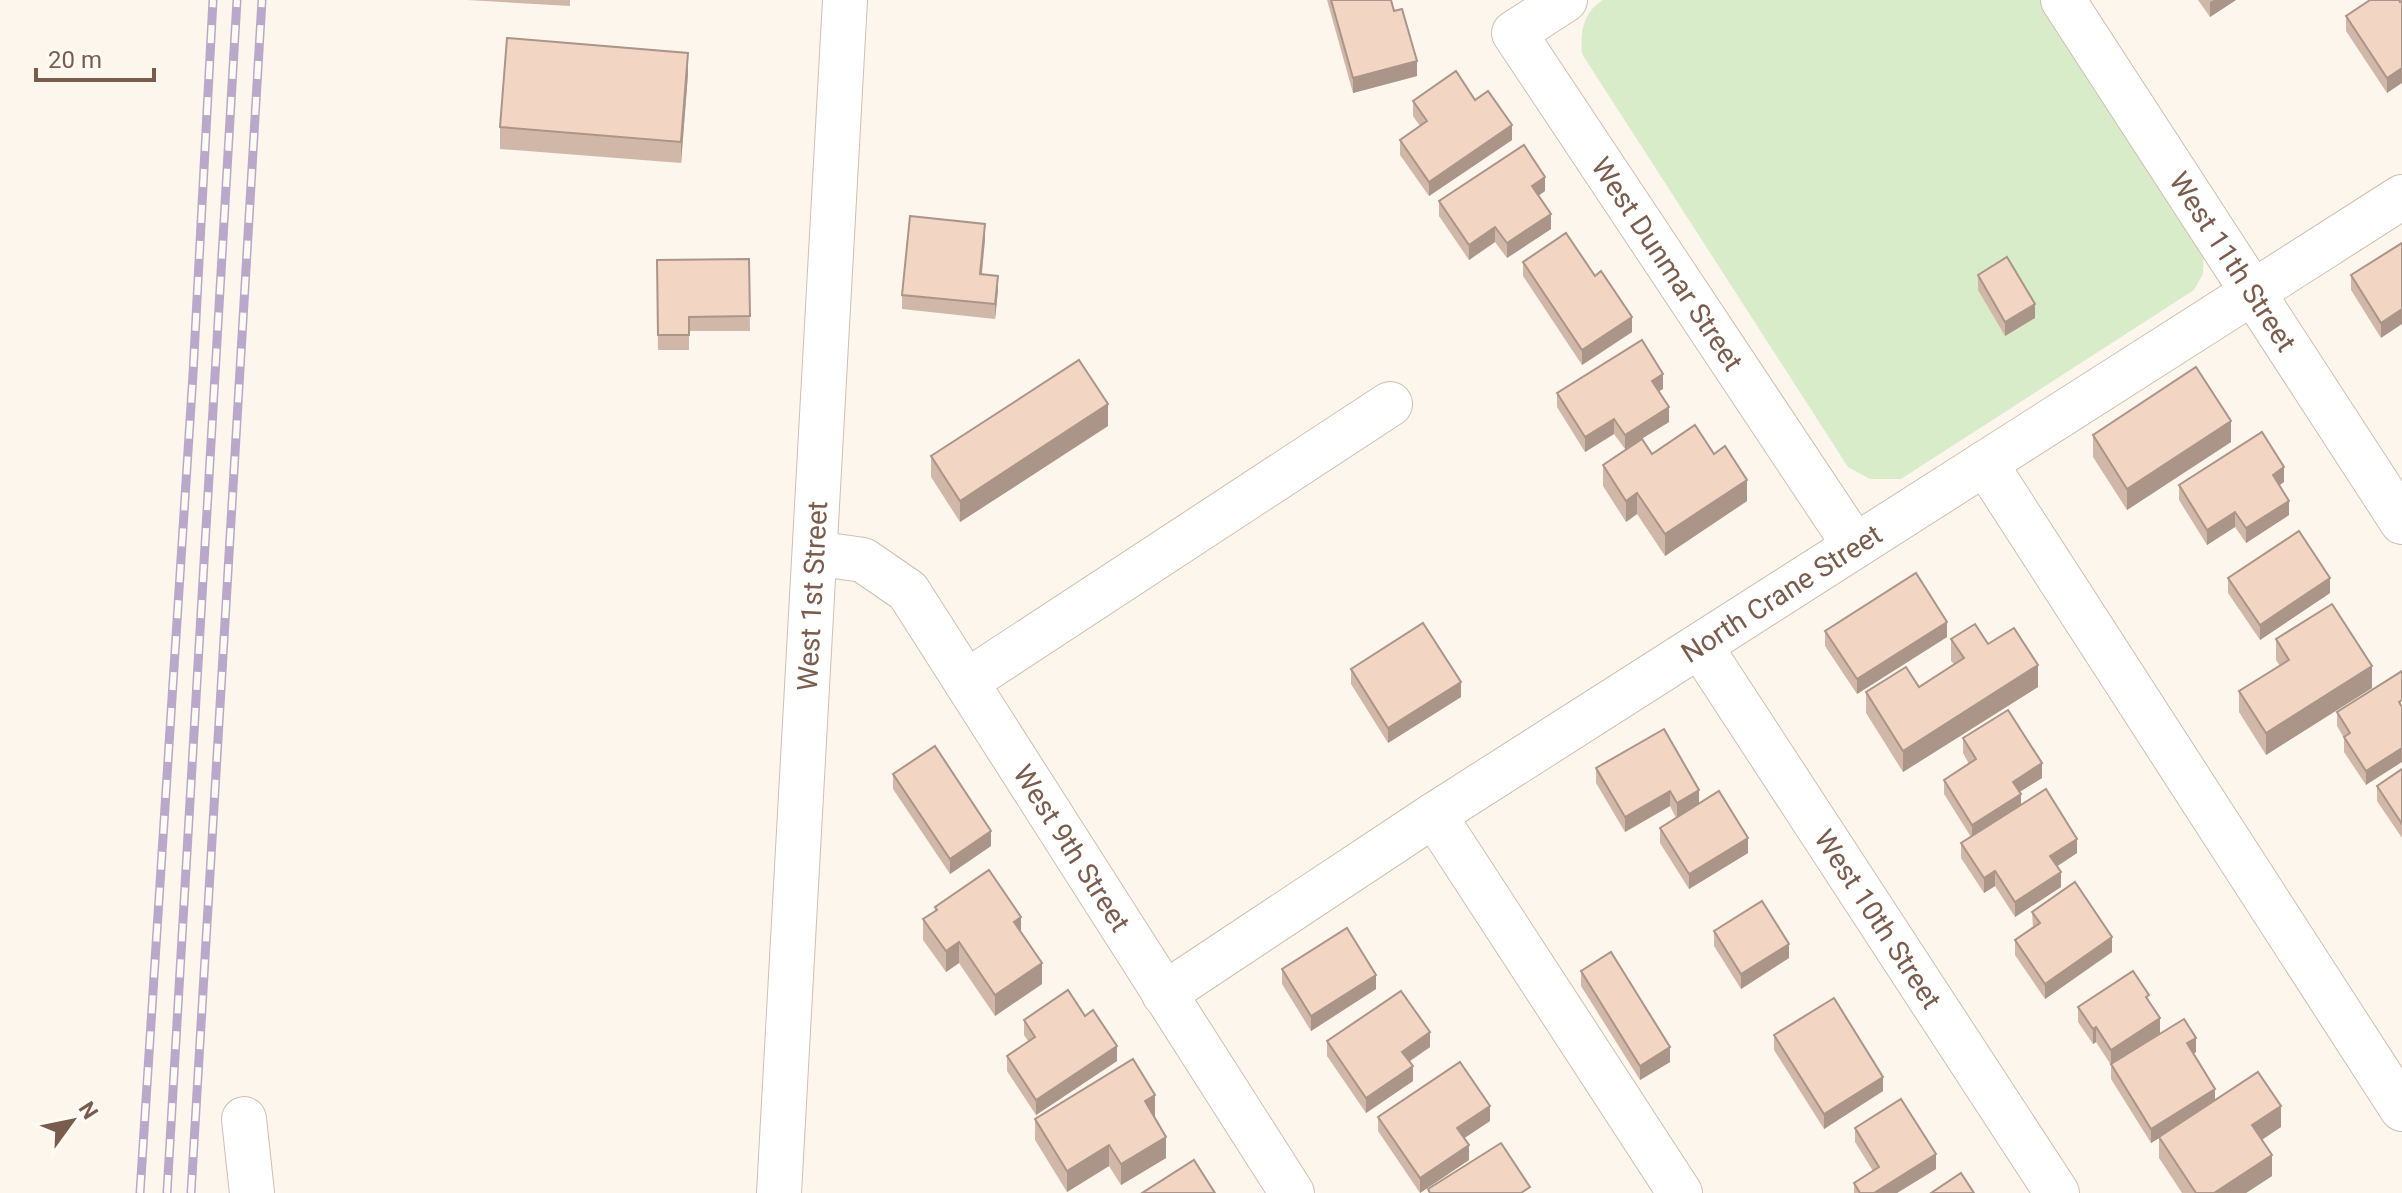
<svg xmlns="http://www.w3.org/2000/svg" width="2402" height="1193" font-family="Roboto,sans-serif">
  <rect width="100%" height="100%" fill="#fdf6ec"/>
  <!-- green -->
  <path fill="#d8ecc9" d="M1603,0H2042L2204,250L2203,274L2194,290L1901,479H1870L1848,467L1582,54C1580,32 1583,12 1603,0Z"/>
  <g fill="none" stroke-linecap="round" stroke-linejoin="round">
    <!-- minor casing -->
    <g stroke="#d1beb0" stroke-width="46">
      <g id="minor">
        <path id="s1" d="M1565,0L1514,33L1855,546"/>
        <path id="s2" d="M2063,0L2402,522"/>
        <path d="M1985,463L2402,1109"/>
        <path id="s3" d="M815,553L863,560L908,591L1292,1193"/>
        <path id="s4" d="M1700,646L2057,1193"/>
        <path d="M966,682L1390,404"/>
        <path d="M1434,815L1680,1193"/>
        <path id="s5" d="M1164,994L1434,815L2402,197"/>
        <path d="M244,1119L252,1193"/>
        <path id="s6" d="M779,1193L845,0"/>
      </g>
    </g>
    <!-- minor -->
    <use href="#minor" stroke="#fff" stroke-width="44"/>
    <!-- rail casing -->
    <g stroke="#b9a8c9" stroke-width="9">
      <g id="rail">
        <path d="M140,1193L193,374L213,0"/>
        <path d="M167,1193L237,0"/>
        <path d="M191,1193L262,0"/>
      </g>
    </g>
    <!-- rail -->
    <use href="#rail" stroke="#fffaf3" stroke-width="6" stroke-dasharray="18" stroke-linecap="butt"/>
  </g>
  <!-- wall -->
  <g fill="#d1b7a8">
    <path d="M467,0H570V6Z"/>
    <path d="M1327,0H1391L1417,76L1353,93Z"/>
    <path d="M2198,0H2236L2210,17Z"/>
    <path d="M2400,2L2387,93L2346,31V16Z"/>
    <path d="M688,74L681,163L500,149V127Z"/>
    <path d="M1475,100L1512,140L1429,196L1400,155V140L1420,126L1413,116V101Z"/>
    <path d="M1545,191L1538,196L1551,229L1507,258L1495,242L1469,260L1439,216V201Z"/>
    <path d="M985,239L982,274L998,290L995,319L902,309V295Z"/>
    <path d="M2402,243L2381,338L2351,290V275Z"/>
    <path d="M749,259L750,331H689V350H658L657,260Z"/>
    <path d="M1523,262L1595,276L1632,332L1582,365L1523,276Z"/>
    <path d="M1978,275L2035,318L2005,336L1978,290Z"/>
    <path d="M1663,389L1659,391L1669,422L1625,449L1614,434L1585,452L1557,407V393Z"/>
    <path d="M1108,426L960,522L931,477V456Z"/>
    <path d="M2093,435L2231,442L2127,510L2093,457Z"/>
    <path d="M1652,454H1714L1747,501L1665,556L1637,514L1626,522L1603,486V465Z"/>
    <path d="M2284,482L2279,485L2289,515L2246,543L2235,527L2207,545L2179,500V485Z"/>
    <path d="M2228,578L2330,593L2260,640L2228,593Z"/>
    <path d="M1825,631L1947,637L1857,694L1825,646Z"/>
    <path d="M1951,639L1988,644L2038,687L1903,772L1866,713V692L1919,687L1954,664L1951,661Z"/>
    <path d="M2276,639L2372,688L2266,755L2239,712V691L2280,666L2276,660Z"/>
    <path d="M1351,669L1461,697L1388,743L1351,684Z"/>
    <path d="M2402,671L2366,785L2344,752V738L2337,726V712Z"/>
    <path d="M1664,729L1699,804L1748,853L1689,889L1660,843V828L1676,818L1670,806L1625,832L1596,783V768Z"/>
    <path d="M1963,738L2042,778L2019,792L2021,805L2077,853L2057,866L2061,887L2015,917L1995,886L1984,893L1961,858V843L1971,837L1944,794V780L1969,764L1963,753Z"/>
    <path d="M2402,769V838L2377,801V786Z"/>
    <path d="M893,774L991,846L950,874L893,789Z"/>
    <path d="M935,907L1021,933L1042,984L995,1016L959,963L946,972L923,940V919L935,911Z"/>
    <path d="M2032,912L2112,952L2045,999L2015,955V940L2033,928Z"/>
    <path d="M1714,931L1789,958L1741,989L1714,946Z"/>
    <path d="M1282,969L1376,989L1311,1031L1282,984Z"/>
    <path d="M1581,971L1670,1062L1640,1080L1581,986Z"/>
    <path d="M2149,1002L2160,1033L2120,1058L2196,1052L2193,1054L2215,1100L2281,1127L2262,1140L2272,1176L2246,1193H2182L2159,1158V1138L2151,1143L2111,1079V1065L2096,1042L2093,1044L2078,1022V1007Z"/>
    <path d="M1085,1016L1117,1061L1036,1115L1007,1071V1056L1028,1041L1024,1035V1020Z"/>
    <path d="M1774,1035L1883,1091L1824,1129L1774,1050Z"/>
    <path d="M1327,1041L1430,1047L1409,1062L1413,1081L1366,1113L1327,1056Z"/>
    <path d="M1154,1116L1166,1158L1121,1185L1109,1166L1067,1192L1035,1140V1119Z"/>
    <path d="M1378,1117L1490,1121L1464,1138L1469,1160L1420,1193L1378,1131Z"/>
    <path d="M1855,1128L1936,1169L1897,1193H1854V1183L1873,1171L1855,1142Z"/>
  </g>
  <!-- shaded-wall -->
  <g fill="#aa9588">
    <path d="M2214,0H2236L2210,17V2Z"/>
    <path d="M688,53V74L681,163V142Z"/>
    <path d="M1417,61V76L1353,93V78Z"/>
    <path d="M2402,68V83L2387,93V78Z"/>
    <path d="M1512,125V140L1429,196V182Z"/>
    <path d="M1545,177V191L1532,200V186Z"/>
    <path d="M1551,214V229L1507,258V243Z"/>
    <path d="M985,224V239L980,289V274Z"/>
    <path d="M1495,227V242L1469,260V245Z"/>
    <path d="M998,276V290L995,319V304Z"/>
    <path d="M2035,304V318L2005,336V322Z"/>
    <path d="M2402,309V324L2381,338V323Z"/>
    <path d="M1632,317V332L1582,365V350Z"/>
    <path d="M1663,374V389L1652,395V381Z"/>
    <path d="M1108,404V426L960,522V501Z"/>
    <path d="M1669,407V422L1625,449V435Z"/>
    <path d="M1614,419V434L1585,452V437Z"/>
    <path d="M2231,421V442L2127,510V489Z"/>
    <path d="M2284,467V482L2273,490V475Z"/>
    <path d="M1747,480V501L1665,556V534Z"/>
    <path d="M1637,493V514L1626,522V501Z"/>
    <path d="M2289,501V515L2246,543V528Z"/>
    <path d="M2235,512V527L2207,545V530Z"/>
    <path d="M2330,578V593L2260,640V625Z"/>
    <path d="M1947,622V637L1857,694V679Z"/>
    <path d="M2038,665V687L1903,772V751Z"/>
    <path d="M2372,666V688L2266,755V733Z"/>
    <path d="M1461,682V697L1388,743V728Z"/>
    <path d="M2402,748V762L2366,785V771Z"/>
    <path d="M2042,763V778L2013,796V782Z"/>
    <path d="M1699,790V805L1677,818V803Z"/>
    <path d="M1670,791V806L1625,832V817Z"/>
    <path d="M2021,794V809L1972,840V825Z"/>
    <path d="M991,831V846L950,874V859Z"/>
    <path d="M1748,838V853L1689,889V874Z"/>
    <path d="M2077,839V853L2050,871V856Z"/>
    <path d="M1995,871V886L1984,893V878Z"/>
    <path d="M2061,872V887L2015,917V902Z"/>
    <path d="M1021,917V938L1014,922Z"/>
    <path d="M2112,937V952L2045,999V984Z"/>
    <path d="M959,942V963L946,972V951Z"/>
    <path d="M1789,944V958L1741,989V974Z"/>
    <path d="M1042,963V984L995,1016V995Z"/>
    <path d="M1376,975V989L1311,1031V1016Z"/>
    <path d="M2160,1018V1033L2111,1065V1050Z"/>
    <path d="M2096,1027V1042L2093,1044V1029Z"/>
    <path d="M1430,1032V1047L1402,1066V1052Z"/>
    <path d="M2196,1038V1052L2187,1058V1043Z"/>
    <path d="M1117,1046V1061L1036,1115V1100Z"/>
    <path d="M1670,1047V1062L1640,1080V1066Z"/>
    <path d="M1413,1066V1081L1366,1113V1098Z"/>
    <path d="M1883,1077V1091L1824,1129V1114Z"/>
    <path d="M2215,1089V1103L2151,1143V1129Z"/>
    <path d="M1155,1095V1116L1145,1122V1101Z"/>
    <path d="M1490,1106V1121L1457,1143V1128Z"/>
    <path d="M2281,1106V1127L2252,1146V1125Z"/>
    <path d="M1166,1137V1158L1121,1185V1164Z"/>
    <path d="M1109,1145V1166L1067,1192V1171Z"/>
    <path d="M1469,1145V1160L1420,1193V1178Z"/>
    <path d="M1936,1154V1169L1897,1193H1874Z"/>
    <path d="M2272,1155V1176L2246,1193H2214Z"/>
  </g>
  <!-- building -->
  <g fill="#f3d5c3" stroke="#aa9588" stroke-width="2">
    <path d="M1331,0H1391L1394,11L1402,9L1417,61L1353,78Z"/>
    <path d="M2370,0H2399L2400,2L2402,1V68L2387,78L2346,16Z"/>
    <path d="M507,38L688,53L681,142L500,127Z"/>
    <path d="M1456,71L1475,100L1488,91L1512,125L1429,182L1400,140L1427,121L1413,101Z"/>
    <path d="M1524,145L1545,177L1532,186L1551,214L1507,243L1495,227L1469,245L1439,201Z"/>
    <path d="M910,216L985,224L980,274L998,276L995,304L902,295Z"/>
    <path d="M1566,233L1595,276L1601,271L1632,317L1582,350L1523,262Z"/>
    <path d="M2402,243V309L2381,323L2351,275Z"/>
    <path d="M2007,257L2035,304L2005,322L1978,275Z"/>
    <path d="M749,259L750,316L689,317V335H658L657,260Z"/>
    <path d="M1642,340L1663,374L1652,381L1669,407L1625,435L1614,419L1585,437L1557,393Z"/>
    <path d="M1079,360L1108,404L960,501L931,456Z"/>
    <path d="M2196,367L2231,421L2127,489L2093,435Z"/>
    <path d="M1695,425L1714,454L1725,446L1747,480L1665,534L1637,493L1626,501L1603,465L1642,439L1652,454Z"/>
    <path d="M2262,432L2284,467L2273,475L2289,501L2246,528L2235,512L2207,530L2179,485Z"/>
    <path d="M2299,531L2330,578L2260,625L2228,578Z"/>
    <path d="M1916,573L1947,622L1857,679L1825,631Z"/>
    <path d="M2332,604L2372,666L2266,733L2239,691L2289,660L2276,639Z"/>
    <path d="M1423,623L1461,682L1388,728L1351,669Z"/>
    <path d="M1975,624L1988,644L2014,628L2038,665L1903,751L1866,692L1906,667L1919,687L1964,658L1951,639Z"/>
    <path d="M2402,671V700L2399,702L2402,707V748L2366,771L2344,737L2350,733L2337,712Z"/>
    <path d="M2008,710L2042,763L2013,782L2021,794L1972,825L1944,780L1976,759L1963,738Z"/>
    <path d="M1664,729L1699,790L1677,803L1670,791L1625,817L1596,768Z"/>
    <path d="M935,746L991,831L950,859L893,774Z"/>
    <path d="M2402,769V824L2377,786Z"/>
    <path d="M2046,789L2077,839L2050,856L2061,872L2015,902L1995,871L1984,878L1961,843Z"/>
    <path d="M1719,791L1748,838L1689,874L1660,828Z"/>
    <path d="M989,870L1021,917L1014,922L1042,963L995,995L959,942L946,951L923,919L937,910L935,907Z"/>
    <path d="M2075,882L2112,937L2045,984L2015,940L2040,923L2032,912Z"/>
    <path d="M1762,901L1789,944L1741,974L1714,931Z"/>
    <path d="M1347,928L1376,975L1311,1016L1282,969Z"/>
    <path d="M1611,952L1670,1047L1640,1066L1581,971Z"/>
    <path d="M2133,971L2149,995L2146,997L2160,1018L2111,1050L2096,1027L2093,1029L2078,1007Z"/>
    <path d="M1068,990L1085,1016L1093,1010L1117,1046L1036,1100L1007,1056L1035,1037L1024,1020Z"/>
    <path d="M1401,991L1430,1032L1402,1052L1413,1066L1366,1098L1327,1041Z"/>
    <path d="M1834,998L1883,1077L1824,1114L1774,1035Z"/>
    <path d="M2184,1019L2196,1038L2187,1043L2215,1089L2151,1129L2111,1064Z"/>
    <path d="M1133,1059L1155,1095L1145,1101L1166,1137L1121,1164L1109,1145L1067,1171L1035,1119Z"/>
    <path d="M1460,1062L1490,1106L1457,1128L1469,1145L1420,1178L1378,1117Z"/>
    <path d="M2258,1072L2281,1106L2252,1125L2272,1155L2214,1193H2196L2159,1137Z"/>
    <path d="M1901,1099L1936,1154L1874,1193H1860L1854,1183L1879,1167L1855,1128Z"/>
    <path d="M1501,1143L1530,1187L1521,1193H1430L1428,1189Z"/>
    <path d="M1194,1160L1215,1193H1142Z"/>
    <path d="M1961,1173L1974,1193H1931Z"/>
  </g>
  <g text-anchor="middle" stroke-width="6" stroke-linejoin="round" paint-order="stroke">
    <!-- street labels -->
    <g font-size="28" fill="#7a5c4d" stroke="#fffaf3">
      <text dy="10" stroke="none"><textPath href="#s2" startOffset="312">West 11th Street</textPath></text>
      <text dy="10" stroke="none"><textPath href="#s1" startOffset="338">West Dunmar Street</textPath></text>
      <text dy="10" stroke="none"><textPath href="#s5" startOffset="736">North Crane Street</textPath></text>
      <text dy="10" stroke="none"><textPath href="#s6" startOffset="598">West 1st Street</textPath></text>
      <text dy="10" stroke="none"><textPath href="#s3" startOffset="408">West 9th Street</textPath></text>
      <text dy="10" stroke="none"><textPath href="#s4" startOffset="326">West 10th Street</textPath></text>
    </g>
  </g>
  <!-- north arrow -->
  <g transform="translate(72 1121) rotate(57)" stroke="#fffaf3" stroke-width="6" paint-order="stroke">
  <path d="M0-6L14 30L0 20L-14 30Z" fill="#7a5c4d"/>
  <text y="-12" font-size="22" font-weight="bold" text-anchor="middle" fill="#7a5c4d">N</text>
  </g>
  <!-- scale -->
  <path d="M36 68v12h118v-12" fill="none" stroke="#7a5c4d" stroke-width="4"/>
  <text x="48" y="68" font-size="24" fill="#7a5c4d" stroke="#fffaf3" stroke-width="6" paint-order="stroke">20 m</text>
</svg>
